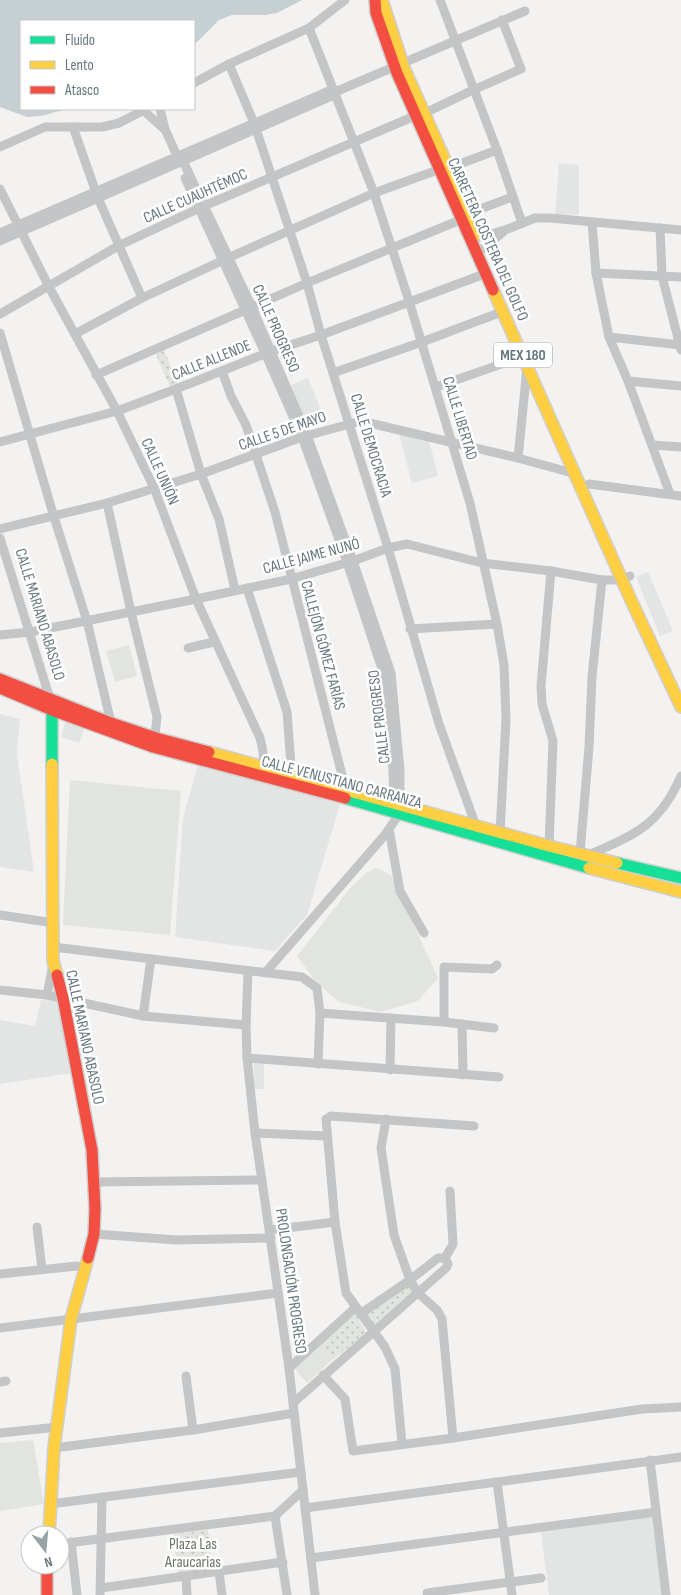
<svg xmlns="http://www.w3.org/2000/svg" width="681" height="1595" font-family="'Sofia Sans Condensed',sans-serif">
  <defs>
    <pattern id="park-dots" width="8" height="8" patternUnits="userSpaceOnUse" patternTransform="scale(1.25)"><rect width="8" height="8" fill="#e2e4df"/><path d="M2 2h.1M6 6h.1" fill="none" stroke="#bbbeba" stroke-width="1.8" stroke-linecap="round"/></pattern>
  </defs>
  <rect width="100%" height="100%" fill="#f3f2f1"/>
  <!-- built -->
  <g fill="#e3e4e4">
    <path d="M559,163L579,165V215L555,214Z"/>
    <path d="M308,378L322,412L304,420L289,386Z"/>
    <path d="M399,434L429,440L438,476L412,483Z"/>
    <path d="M648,572L673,631L660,636L636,577Z"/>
    <path d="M0,714L20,719L17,754L34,872L0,867Z"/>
    <path d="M66,720L85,726L79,743L61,737Z"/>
    <path d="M198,765L340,804L307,915L275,951L175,937L183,818Z"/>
    <path d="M41,1000L59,1001L71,1073L0,1084V1020L35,1026Z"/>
    <rect x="254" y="1063" width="10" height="26"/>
    <path d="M652,1516L662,1595H549L541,1532Z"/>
  </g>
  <!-- park -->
  <g fill="url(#park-dots)">
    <path d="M164,350L178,383L170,387L156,354Z"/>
    <path d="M409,1283L415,1292L373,1327L365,1315Z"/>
    <path d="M355,1314L367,1333L332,1360L319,1345Z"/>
    <path d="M208,1530L213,1570L178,1574L173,1534Z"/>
  </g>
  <!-- pitch -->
  <g fill="#e2e4df">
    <path d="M129,645L137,676L115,682L106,651Z"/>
    <path d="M70,780L181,791L170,935L63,925Z"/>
    <path d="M376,868L391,875L438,978L418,1001L381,1012L339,1002L316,982L297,956L352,886L366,873Z"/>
    <path d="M319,1345L332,1360L307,1383L294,1368Z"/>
    <path d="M33,1440L44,1504L0,1511V1443Z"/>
  </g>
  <!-- water -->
  <path fill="#c6cfd1" d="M0,0H302L277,13L265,15H232L219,20L194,45V21H21V109H67L41,116L27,117L0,107Z"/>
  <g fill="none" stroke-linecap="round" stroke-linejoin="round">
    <!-- fast casing -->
    <g stroke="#cfcfcf" stroke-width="14">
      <g id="fast">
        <path d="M50,699L52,710V764"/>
        <path d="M345,798L589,868"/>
        <path d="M617,863L681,878"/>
      </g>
    </g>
    <!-- slow casing -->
    <g stroke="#cfcfcf" stroke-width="14">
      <g id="slow">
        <path d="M382,0L404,68L478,234"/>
        <path d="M493,290L630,598L681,707"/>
        <path d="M209,752L549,846L617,863"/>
        <path d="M52,764L53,961L57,975"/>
        <path d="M589,868L681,892"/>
        <path d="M49,1535L54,1448L71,1319L88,1258"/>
      </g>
    </g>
    <!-- jam casing -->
    <g stroke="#cfcfcf" stroke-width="14">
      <g id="jam">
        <path d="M375,0L376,13L397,73L493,290"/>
        <path d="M0,679L111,723L156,738L209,752"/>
        <path d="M0,688L52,710L153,747L345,798"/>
        <path d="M57,975L63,998L92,1150L95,1209L94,1234L88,1258"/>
        <path d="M47,1565V1595"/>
      </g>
    </g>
    <!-- street -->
    <g stroke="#c3c5c6" stroke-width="9">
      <path d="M440,0L497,150L522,223"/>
      <path d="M309,28L374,193L409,301L470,503L497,624L504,665L506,719L500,833"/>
      <path d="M229,64L254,123L307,283L321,335L388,548L439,724L476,826L475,830"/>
      <path d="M194,83L229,64L309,28L345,0"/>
      <path d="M160,109L165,129L177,156L178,161"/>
      <path d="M143,110L164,129"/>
      <path d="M425,113L473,90L521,69L502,20"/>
      <path d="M73,127L98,198L142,298"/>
      <path d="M0,147L45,127H102L119,123L146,109"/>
      <path d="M177,156L183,161L252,307L307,435L353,561L391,673L400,770V813L384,836L265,973"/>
      <path d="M449,168L497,150"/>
      <path d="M185,178L265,353L302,437L347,562L384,675L393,770L394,808"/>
      <path d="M0,189L49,287L117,411L154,488L196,599L260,738C263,750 265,758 262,771"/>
      <path d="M475,211L512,197"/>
      <path d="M592,222L596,273L609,337L628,381L670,494"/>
      <path d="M660,228L662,276L681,350"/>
      <path d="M0,233L329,91L334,92"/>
      <path d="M473,239L505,230L535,218H550L681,230"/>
      <path d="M0,241L332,96L335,92L525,11"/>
      <path d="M477,252L484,248L503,232"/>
      <path d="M596,273L681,277"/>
      <path d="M0,314L120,245L204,206L410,118"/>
      <path d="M0,333L54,517L87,621L112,727"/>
      <path d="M75,334L142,298L228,258L374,193L432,172"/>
      <path d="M609,337L681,345"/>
      <path d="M222,371L231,396L246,425L275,512L342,775L337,787"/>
      <path d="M333,373L422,342L504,311"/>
      <path d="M96,375L307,283L465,218"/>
      <path d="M628,381L681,386"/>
      <path d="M436,387L524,356"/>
      <path d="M176,389L201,474L219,519L235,590"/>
      <path d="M0,442L117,411L176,389L272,351L321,335L487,273"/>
      <path d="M652,445L681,447"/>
      <path d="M518,458L527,368"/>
      <path d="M589,484L681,496"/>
      <path d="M107,503L131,612L157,717L154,744"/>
      <path d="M0,529L107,503L201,474L302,437L361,421L518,458L576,474"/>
      <path d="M0,538L50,699"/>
      <path d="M247,588L287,712L291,765L272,761H264"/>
      <path d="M410,629L497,624"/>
      <path d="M0,635L30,632L196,599L291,579L353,561L388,548L407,544L482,563L551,571L602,580H622L630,576"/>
      <path d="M188,648L214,642"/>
      <path d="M389,829L400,891L424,933"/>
      <path d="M549,846L553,741L542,704L541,686L551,571"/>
      <path d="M580,853L589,747L592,677L602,580"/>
      <path d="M589,855C636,834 660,825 681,776"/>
      <path d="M0,915L54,923"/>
      <path d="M53,947L302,977L317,988L320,1013L318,1064"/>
      <path d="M248,972L246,1025L247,1058L255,1133L289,1368L315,1595"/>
      <path d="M0,990L47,995L143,1016L246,1025"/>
      <path d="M47,995L53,964"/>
      <path d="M320,1013L444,1022L494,1028"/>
      <path d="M143,1016L151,959"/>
      <path d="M444,1022V967L492,969L497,965"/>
      <path d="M462,1024L463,1075"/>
      <path d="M247,1058L499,1077"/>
      <path d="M390,1070L391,1018"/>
      <path d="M386,1119L381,1148L394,1235L410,1280L418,1293L437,1310L442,1319L453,1438"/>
      <path d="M255,1133L326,1136"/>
      <path d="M94,1182L262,1180"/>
      <path d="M37,1227L42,1269"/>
      <path d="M270,1230L335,1222"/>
      <path d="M94,1234L177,1240L271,1238"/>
      <path d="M0,1274L77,1266"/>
      <path d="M360,1314L410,1280L438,1258H445"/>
      <path d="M0,1328L278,1293"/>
      <path d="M289,1368L356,1307"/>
      <path d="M323,1375L345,1399L353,1451L453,1438L642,1409L681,1407"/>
      <path d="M186,1376L193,1430"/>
      <path d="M0,1382L6,1381"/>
      <path d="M293,1403L446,1268L448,1264L445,1258L453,1244L450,1191"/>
      <path d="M0,1433L58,1427"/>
      <path d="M402,1444L395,1369L385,1347L346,1293L335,1222L326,1119L331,1116L474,1126"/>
      <path d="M54,1448L193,1430L294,1413"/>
      <path d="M650,1460L666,1595"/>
      <path d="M497,1482L512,1595"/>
      <path d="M50,1504L301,1472"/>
      <path d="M305,1508L681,1457"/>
      <path d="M275,1516L287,1595"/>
      <path d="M275,1516L303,1490"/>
      <path d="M71,1542L77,1595"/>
      <path d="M60,1544L275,1516"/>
      <path d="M311,1558L656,1512"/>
      <path d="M219,1571L222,1595"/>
      <path d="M186,1577L187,1595"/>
      <path d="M101,1588L283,1562"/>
      <path d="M427,1593L541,1578"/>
      <path d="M100,1595L102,1497"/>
    </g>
    <!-- fast -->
    <use href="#fast" stroke="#16e098" stroke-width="11"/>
    <!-- slow -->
    <use href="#slow" stroke="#ffcf43" stroke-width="11"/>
    <!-- jam -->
    <use href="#jam" stroke="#f24e42" stroke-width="11"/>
  </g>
  <g text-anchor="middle" stroke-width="5" stroke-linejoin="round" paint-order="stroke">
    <!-- shield labels -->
    <rect fill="#fff" stroke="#94a0a5" stroke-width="1" x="494" y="342.5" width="58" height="25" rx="4"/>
    <g font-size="15" font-weight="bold" fill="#66777f">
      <text x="523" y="360">MEX 180</text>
    </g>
    <!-- street labels -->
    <g font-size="16" fill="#66777f" stroke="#fff">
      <text transform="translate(195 195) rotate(-24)" y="6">CALLE CUAUHTÉMOC</text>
      <text transform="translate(489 239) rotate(66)" y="6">CARRETERA COSTERA DEL GOLFO</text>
      <text transform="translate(277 328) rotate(66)" y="6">CALLE PROGRESO</text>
      <text transform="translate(211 359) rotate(-22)" y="6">CALLE ALLENDE</text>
      <text transform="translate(461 418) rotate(73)" y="6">CALLE LIBERTAD</text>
      <text transform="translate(282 430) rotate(-19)" y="6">CALLE 5 DE MAYO</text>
      <text transform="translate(372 445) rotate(73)" y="6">CALLE DEMOCRACIA</text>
      <text transform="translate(161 471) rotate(66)" y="6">CALLE UNIÓN</text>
      <text transform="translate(311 555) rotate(-15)" y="6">CALLE JAIME NUNÓ</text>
      <text transform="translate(41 614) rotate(73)" y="6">CALLE MARIANO ABASOLO</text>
      <text transform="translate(324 645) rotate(75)" y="6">CALLEJÓN GÓMEZ FARÍAS</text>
      <text transform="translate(378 717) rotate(-97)" y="6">CALLE PROGRESO</text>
      <text transform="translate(342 781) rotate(15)" y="6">CALLE VENUSTIANO CARRANZA</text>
      <text transform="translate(86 1037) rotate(78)" y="6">CALLE MARIANO ABASOLO</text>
      <text transform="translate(292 1281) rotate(82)" y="6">PROLONGACIÓN PROGRESO</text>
    </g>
    <!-- park labels -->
    <g font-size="16" fill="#6a7664" stroke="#fff">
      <text x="193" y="1549">Plaza Las<tspan x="193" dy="18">Araucarias</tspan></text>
    </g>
  </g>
  <!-- legend -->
  <rect x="20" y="20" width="175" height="90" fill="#ffffff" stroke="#c2c9cc"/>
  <rect x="30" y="36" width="25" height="8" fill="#16e098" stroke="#c2c9cc"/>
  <text x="65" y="45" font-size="15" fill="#66777f">Fluido</text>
  <rect x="30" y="61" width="25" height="8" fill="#ffcf43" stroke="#c2c9cc"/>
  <text x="65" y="70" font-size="15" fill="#66777f">Lento</text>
  <rect x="30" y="86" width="25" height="8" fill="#f24e42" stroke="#c2c9cc"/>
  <text x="65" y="95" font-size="15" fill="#66777f">Atasco</text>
  <!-- north arrow -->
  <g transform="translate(45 1550) rotate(164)"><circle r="24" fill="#ffffff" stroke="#c2c9cc"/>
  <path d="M0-4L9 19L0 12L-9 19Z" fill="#97a2a7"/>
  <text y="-8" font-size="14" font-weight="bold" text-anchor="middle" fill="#66777f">N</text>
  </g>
</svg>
